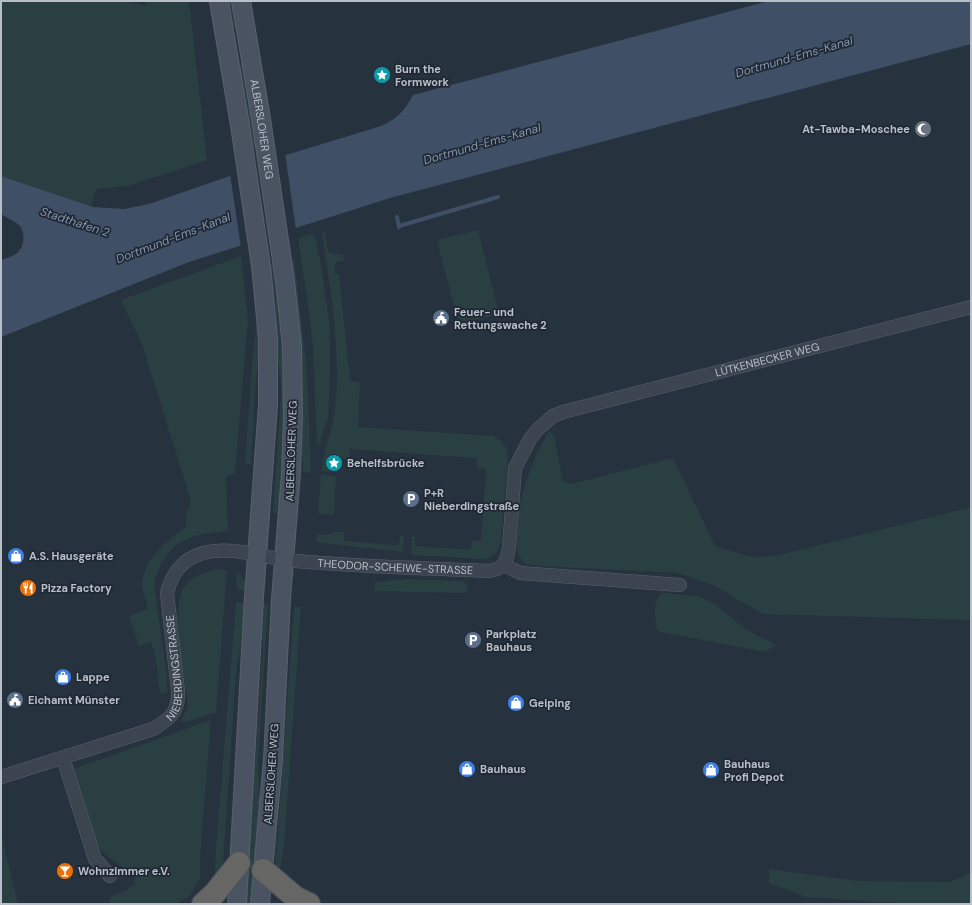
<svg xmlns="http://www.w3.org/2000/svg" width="972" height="905" font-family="'DM Sans',sans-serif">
  <rect width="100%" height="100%" fill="#27323f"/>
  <!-- green -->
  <g fill="#2a3f41">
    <path d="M1,1H126L146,6L148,1H189L207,160L128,186L96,189L91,206L1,176Z"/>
    <path d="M226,1H235L239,26L231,29Z"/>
    <path d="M245,62L259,147L250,150L236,65Z"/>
    <path d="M478,230L499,314L459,325L437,240Z"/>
    <path d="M323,232L326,233L327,248L329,253L343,255L344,261L335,262V274H339L350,381L360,382L358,427L493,436C501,440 506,445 508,453L501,543C498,551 494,556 485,559L411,555L412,537H415V546L471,550L472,540L481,541L486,469L477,468V458L350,449L349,459L338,458L337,472L322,471C323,450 332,432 335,411C341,351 331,292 322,233Z"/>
    <path d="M311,234L315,236L321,266L330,326V379L328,417L320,442L318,444L317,443L313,349L310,320L298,238Z"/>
    <path d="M241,256L248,320L235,473L226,477L228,531C215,533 199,533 187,539C169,547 159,564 154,583L167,677V693H160L156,660L151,642L139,646L129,616L148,609C146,600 141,588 143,579C146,557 170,539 186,526V515L191,501L142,344L121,300Z"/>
    <path d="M294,259L307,371L311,473L303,472L300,405L289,260Z"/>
    <path d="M276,263L287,384L282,514L273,513L281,393L280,374L275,344L268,266Z"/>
    <path d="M256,270L261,341L256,378L251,464H245L252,363L256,330V306L252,272Z"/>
    <path d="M549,431L554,436L563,481L571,484L673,458L715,546L751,557L776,556L971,507V620L763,614L715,586L678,573L540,566L526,564L519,557L517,546L519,507L526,481L536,456Z"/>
    <path d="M321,475L336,476L334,515L318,514Z"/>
    <path d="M334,532H344V541L394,545H399L400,536H404L403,552L321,543L316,541L317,534L327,535Z"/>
    <path d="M216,569L227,570L216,713C204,713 192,724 180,721L184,715L188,705C185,679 171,610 183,589C190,577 203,573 216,569Z"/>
    <path d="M237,572L244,579L247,591L239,590L236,586Z"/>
    <path d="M408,579L462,581C468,584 468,587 468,593L375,591V582Z"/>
    <path d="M662,593L698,596L716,605L745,629L776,645L765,652L660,632L657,630C655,618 652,601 662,593Z"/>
    <path d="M236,602L247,604L236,673L223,863L215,882L216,848Z"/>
    <path d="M260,604L268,605L258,763L260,804L255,873L249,904H245L261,676L263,644L260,623Z"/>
    <path d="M294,607H301L284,847L279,870L276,867V858Z"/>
    <path d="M211,720L200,857V877L190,896L176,904H109L111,897L126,890L135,884L133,874L107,856L98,847L71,770Z"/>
    <path d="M1,835L18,904H1Z"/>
    <path d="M769,869L859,881L951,882L971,872V903L910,904L807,897L769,883Z"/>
  </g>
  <!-- water -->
  <path fill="#3f4f66" d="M769,1H971V44L390,198L189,262L1,337V260C6,258 11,257 16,254C24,248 26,234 20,226C15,221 7,218 1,214V176L93,207L124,209L149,204L259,166L283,156L381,126C396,120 406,109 413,95Z"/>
  <!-- pier -->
  <path fill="#27323f" d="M285,153L296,230L241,248L230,174L258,164L269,159Z"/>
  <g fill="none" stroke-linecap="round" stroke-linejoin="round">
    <!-- stream -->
    <g stroke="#3f4f66" stroke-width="4">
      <path d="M397,217L399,227"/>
      <path d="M399,226L498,197"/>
    </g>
    <!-- minor casing -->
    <g stroke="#59616c" stroke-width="14">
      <g id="minor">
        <path id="s1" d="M504,565L507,557L509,548L515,468L530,439L538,429L553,416L563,412L971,307"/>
        <path d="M63,758L95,859L110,876"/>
        <path id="s2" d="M1,777L153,729C170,719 179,712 178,691L167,593C172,572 183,559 203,553C234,545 266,559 296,561C360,567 425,568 490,571L497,569L504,565L520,573L680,585"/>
      </g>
    </g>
    <!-- secondary casing -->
    <g stroke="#59616c" stroke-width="20">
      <g id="secondary">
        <path d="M219,1L240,125L261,266L268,338V405L254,597L237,904"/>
        <path id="s3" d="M241,1L261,119L285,281L292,346L293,417L291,473L281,599L273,760L260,904"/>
      </g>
    </g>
    <!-- trunk casing -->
    <g stroke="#464e59" stroke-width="24">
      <g id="trunk">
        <path d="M263,870L295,897L309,904"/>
        <path d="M203,904L215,893L239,863"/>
      </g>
    </g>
    <!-- minor -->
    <use href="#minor" stroke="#3b444f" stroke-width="13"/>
    <!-- secondary -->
    <use href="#secondary" stroke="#4a5361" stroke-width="18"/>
    <!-- trunk -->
    <use href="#trunk" stroke="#666664" stroke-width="22"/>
  </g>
  <!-- icons -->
  <defs>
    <g id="sight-disc" transform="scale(0.9)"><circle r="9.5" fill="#0f9aa8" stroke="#202834"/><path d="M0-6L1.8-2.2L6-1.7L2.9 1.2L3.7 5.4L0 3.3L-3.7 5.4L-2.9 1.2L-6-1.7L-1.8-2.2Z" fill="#fff"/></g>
    <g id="mosque-disc" transform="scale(0.9)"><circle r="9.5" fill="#6b7280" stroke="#202834"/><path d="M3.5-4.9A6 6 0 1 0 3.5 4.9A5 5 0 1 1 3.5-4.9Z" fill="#fff"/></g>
    <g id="civic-disc" transform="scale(0.9)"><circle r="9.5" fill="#5c6f8a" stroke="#202834"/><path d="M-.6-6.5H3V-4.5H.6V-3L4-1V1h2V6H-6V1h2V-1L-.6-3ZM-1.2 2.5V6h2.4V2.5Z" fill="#fff"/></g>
    <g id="parking-disc" transform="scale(0.9)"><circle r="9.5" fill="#5c6f8a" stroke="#202834"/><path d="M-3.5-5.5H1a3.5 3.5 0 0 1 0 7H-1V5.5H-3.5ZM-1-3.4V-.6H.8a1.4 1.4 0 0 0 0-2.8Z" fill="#fff"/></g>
    <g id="shop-disc" transform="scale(0.9)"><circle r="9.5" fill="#3f7fe0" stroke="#202834"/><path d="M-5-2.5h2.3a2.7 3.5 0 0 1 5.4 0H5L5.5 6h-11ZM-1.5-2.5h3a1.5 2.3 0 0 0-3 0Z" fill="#fff"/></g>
    <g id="restaurant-disc" transform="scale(0.9)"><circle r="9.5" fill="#e8710a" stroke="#202834"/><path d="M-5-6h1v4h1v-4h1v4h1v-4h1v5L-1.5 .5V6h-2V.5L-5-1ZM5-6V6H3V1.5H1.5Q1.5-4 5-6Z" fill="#fff"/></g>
    <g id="bar-disc" transform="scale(0.9)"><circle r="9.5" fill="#e8710a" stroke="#202834"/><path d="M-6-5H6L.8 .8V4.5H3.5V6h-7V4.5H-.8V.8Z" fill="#fff"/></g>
  </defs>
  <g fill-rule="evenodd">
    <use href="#sight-disc" x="382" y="75"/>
    <use href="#mosque-disc" x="923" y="129"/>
    <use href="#civic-disc" x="441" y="318"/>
    <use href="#sight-disc" x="334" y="463"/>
    <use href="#parking-disc" x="411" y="499"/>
    <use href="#shop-disc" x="16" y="556"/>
    <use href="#restaurant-disc" x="28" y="588"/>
    <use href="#parking-disc" x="473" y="640"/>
    <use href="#shop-disc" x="63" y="677"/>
    <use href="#civic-disc" x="15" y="700"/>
    <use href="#shop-disc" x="516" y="703"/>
    <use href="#shop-disc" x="467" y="769"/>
    <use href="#shop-disc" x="711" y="770"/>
    <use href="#bar-disc" x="65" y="871"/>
  </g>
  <g text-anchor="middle" stroke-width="3.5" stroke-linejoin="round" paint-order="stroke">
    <!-- poi labels -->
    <g font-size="11" font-weight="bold" fill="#b8bfc9" stroke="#202834" text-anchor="start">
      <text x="395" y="73">Burn the<tspan x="395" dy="13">Formwork</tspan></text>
      <text x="910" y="133" text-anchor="end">At-Tawba-Moschee</text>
      <text x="454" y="316">Feuer- und<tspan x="454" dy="13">Rettungswache 2</tspan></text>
      <text x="347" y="467">Behelfsbrücke</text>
      <text x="424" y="497">P+R<tspan x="424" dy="13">Nieberdingstraße</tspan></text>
      <text x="29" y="560">A.S. Hausgeräte</text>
      <text x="41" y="592">Pizza Factory</text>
      <text x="486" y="638">Parkplatz<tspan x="486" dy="13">Bauhaus</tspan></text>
      <text x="76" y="681">Lappe</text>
      <text x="28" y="704">Eichamt Münster</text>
      <text x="529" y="707">Geiping</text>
      <text x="724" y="768">Bauhaus<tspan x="724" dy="13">Profi Depot</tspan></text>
      <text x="480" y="773">Bauhaus</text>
      <text x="78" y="875">Wohnzimmer e.V.</text>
    </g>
    <!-- street labels -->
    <g font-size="11" fill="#b8bfc9" stroke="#202834">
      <text dy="4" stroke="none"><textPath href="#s3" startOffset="130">ALBERSLOHER WEG</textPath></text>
      <text dy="4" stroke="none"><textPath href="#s1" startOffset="385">LÜTKENBECKER WEG</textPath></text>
      <text transform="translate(291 451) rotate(-88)" y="4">ALBERSLOHER WEG</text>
      <text dy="4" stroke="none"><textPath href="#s2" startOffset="557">THEODOR-SCHEIWE-STRASSE</textPath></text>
      <text dy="4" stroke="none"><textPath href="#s2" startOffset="231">NIEBERDINGSTRASSE</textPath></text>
      <text transform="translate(271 774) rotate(-86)" y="4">ALBERSLOHER WEG</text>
    </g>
    <!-- water labels -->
    <g font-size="12" font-style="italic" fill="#8295ae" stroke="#202834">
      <text transform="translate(794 57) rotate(-16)" y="4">Dortmund-Ems-Kanal</text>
      <text transform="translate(482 144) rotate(-16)" y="4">Dortmund-Ems-Kanal</text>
      <text transform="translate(75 222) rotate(18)" y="4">Stadthafen 2</text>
      <text transform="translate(173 238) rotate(-21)" y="4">Dortmund-Ems-Kanal</text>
    </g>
  </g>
  <!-- border -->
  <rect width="972" height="905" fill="none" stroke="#b8bfc9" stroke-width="4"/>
</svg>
